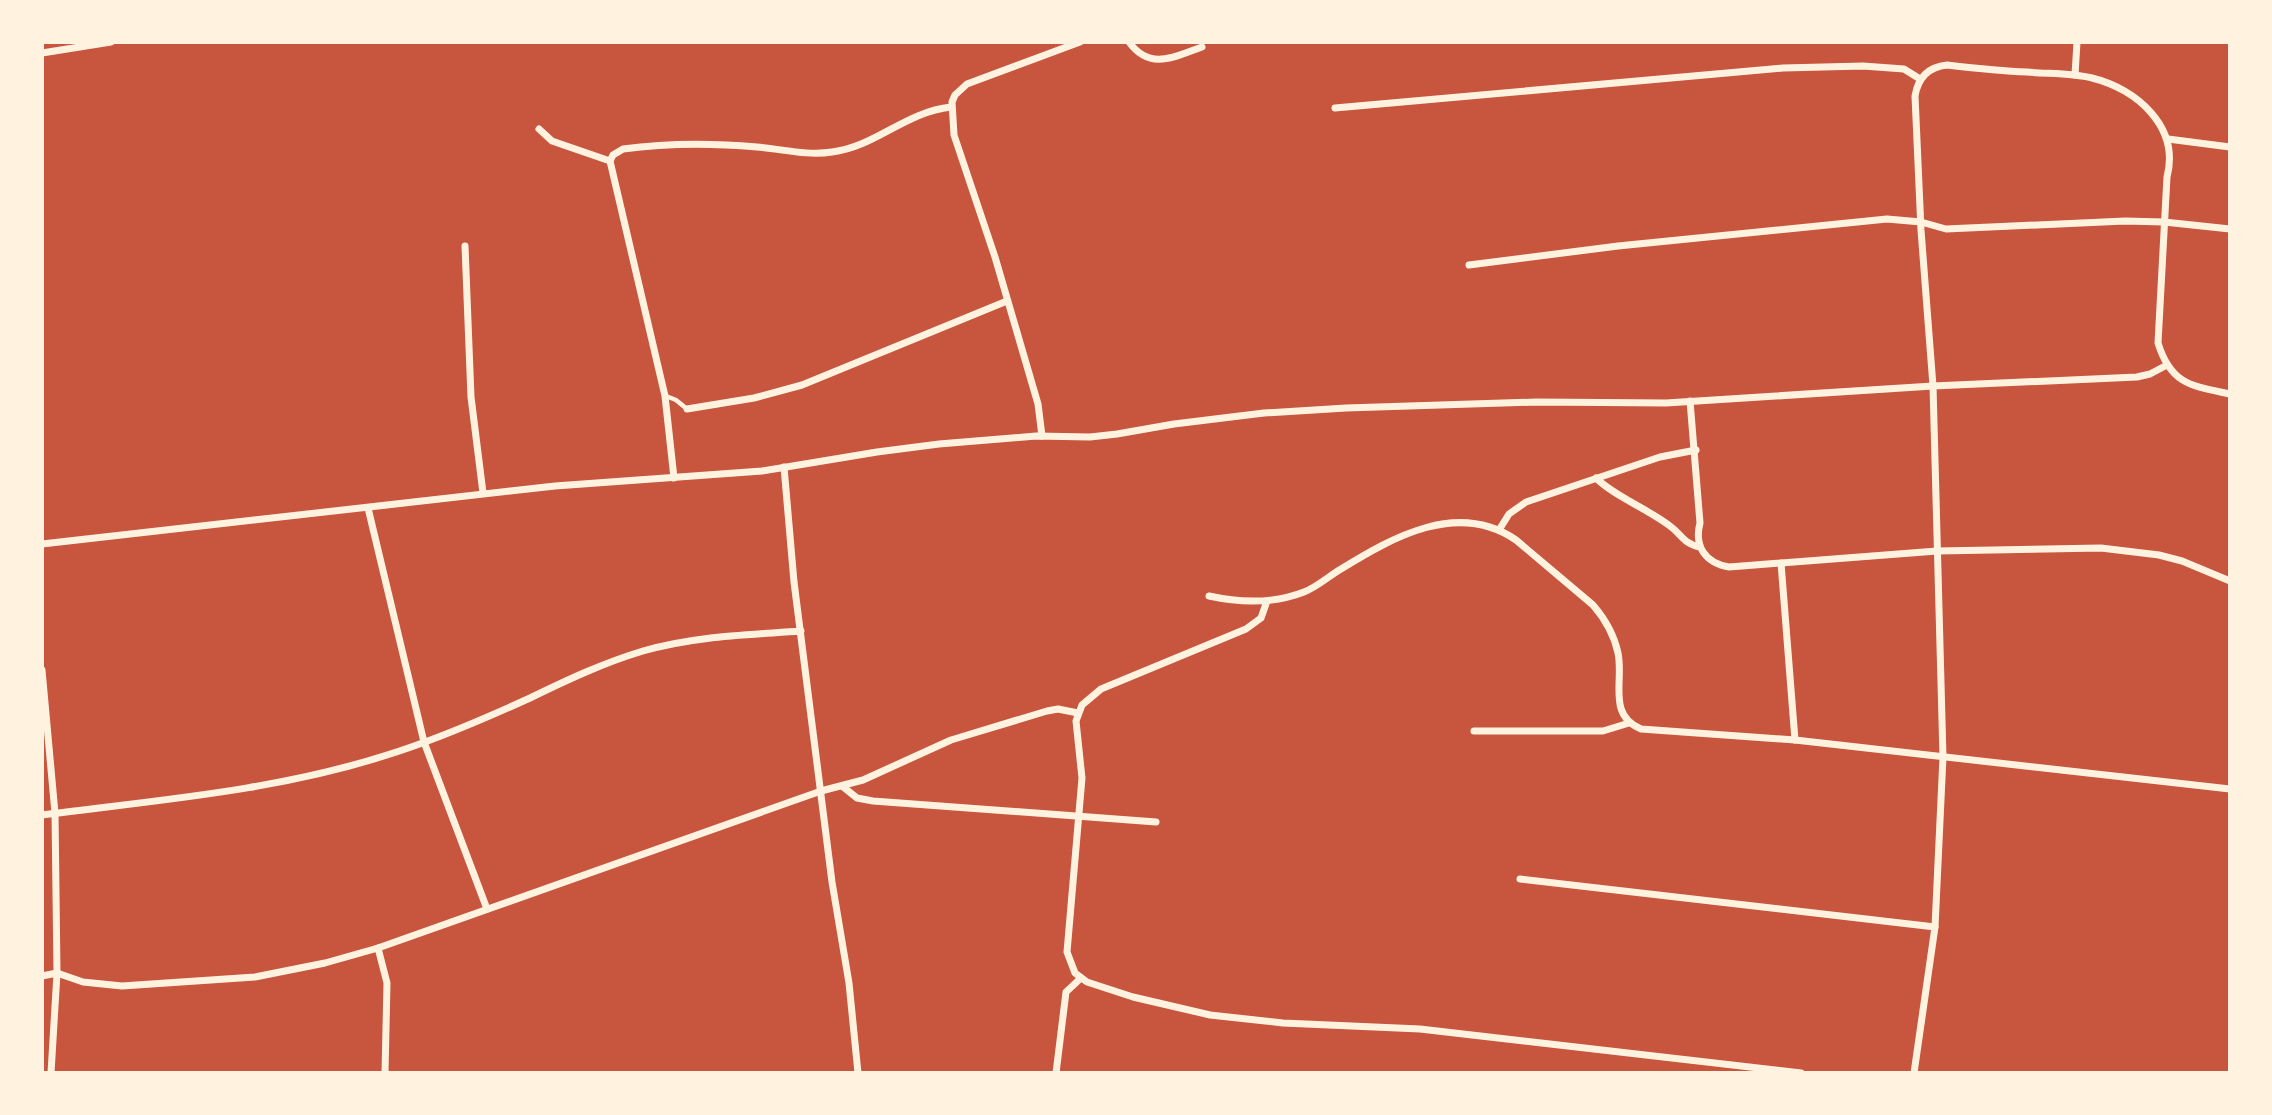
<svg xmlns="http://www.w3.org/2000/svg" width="2272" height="1115" font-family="Helvetica,sans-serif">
  <rect width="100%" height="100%" fill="#c8553d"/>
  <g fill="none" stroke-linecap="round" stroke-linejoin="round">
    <!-- service -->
    <path stroke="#fff3e0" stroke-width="4.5" d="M666,396L676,400L687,409"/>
    <!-- minor -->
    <g stroke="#fff3e0" stroke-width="7">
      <path d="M1129,42C1150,71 1174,57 1202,47"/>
      <path d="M42,53L111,42"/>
      <path d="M2075,75L2077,42"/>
      <path d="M1335,108L1783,68L1863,66L1904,69L1920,79"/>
      <path d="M539,129L552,141L610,161"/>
      <path d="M2168,139L2230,147"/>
      <path d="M610,161L613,155L623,149C666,143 713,143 757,147C782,149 807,156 832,152C875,147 905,112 951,107"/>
      <path d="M610,161L665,396L674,478"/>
      <path d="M465,246L471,397L483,493"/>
      <path d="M1469,265L1618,246L1887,219L1921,222L1946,229L2125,221L2164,222L2230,229"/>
      <path d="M1690,401L1700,523C1694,546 1705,563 1729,567L1937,551L2101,548L2159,555L2182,561L2230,581"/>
      <path d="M687,409L754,398L802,385L1007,301"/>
      <path d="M1042,436L1038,404L995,257L954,135L952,102L955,95L967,84L1080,42"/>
      <path d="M784,467L794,582L832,882L849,983L858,1073"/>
      <path d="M1596,478C1614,496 1648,509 1670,526C1681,534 1685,545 1700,547"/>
      <path d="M368,508L424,742L487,909"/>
      <path d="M1499,530L1509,514L1526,502L1660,457L1696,450"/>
      <path d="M42,544L555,486L762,471L877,452L939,444L1036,436L1090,437L1117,434L1174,424L1264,413L1346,408L1536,402L1666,403L1933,386L2137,377L2150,374L2167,365"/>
      <path d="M1781,563L1795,740"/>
      <path d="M1209,596C1241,603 1273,604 1304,592C1317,587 1329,576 1341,569C1393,537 1458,500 1516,540L1593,605C1605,619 1614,634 1618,653C1624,681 1607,715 1641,729L1795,740L2230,789"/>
      <path d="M1267,601L1261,618L1246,629L1101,689L1082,705L1076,721L1082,778L1067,952L1075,973L1087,982L1133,997L1210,1015L1283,1023L1420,1029L1801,1073"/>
      <path d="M42,670L55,813L57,973L51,1073"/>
      <path d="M1474,731H1603L1629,723"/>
      <path d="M842,786L857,798L873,801L1156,822"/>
      <path d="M42,815C158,800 275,791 387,755C436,740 484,719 530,698C567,680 603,663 643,651C694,636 748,635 801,631"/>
      <path d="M1520,879L1935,927"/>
      <path d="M378,948L387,983L385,1073"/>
      <path d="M42,976L57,973L83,982L122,986L255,977L325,963L378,948L821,791L863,780L951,740L1047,711L1058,709L1078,713"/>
      <path d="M1056,1073L1066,992L1081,978"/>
      <path d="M1914,1073L1935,927L1943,757L1933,386L1921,230L1915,96C1918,78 1928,67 1947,65C1973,68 2000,71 2027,72C2048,74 2071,73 2092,78C2137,89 2180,127 2167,177L2158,343C2171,385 2192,386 2230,394"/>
    </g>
  </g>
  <!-- border -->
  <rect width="2272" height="1115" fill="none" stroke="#fff3e0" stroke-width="88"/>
</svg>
